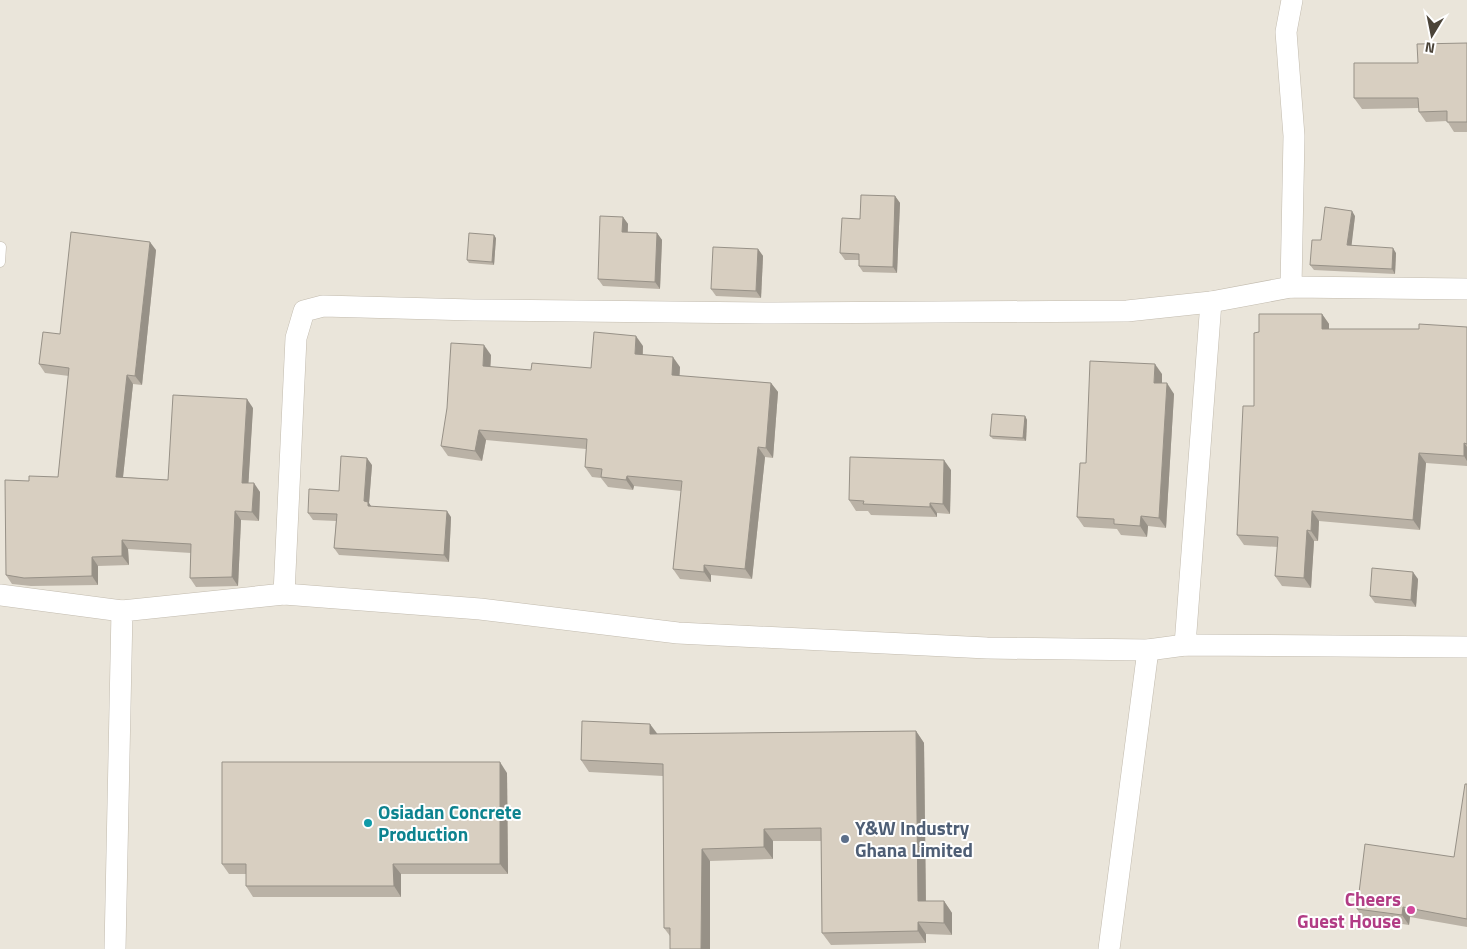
<svg xmlns="http://www.w3.org/2000/svg" width="1467" height="949" font-family="'Titillium Web',sans-serif">
  <rect width="100%" height="100%" fill="#f6f3ec"/>
  <!-- residential -->
  <rect fill="#eae5da" x="0" y="0" width="1467" height="949"/>
  <g fill="none" stroke-linecap="round" stroke-linejoin="round">
    <!-- lane casing -->
    <g stroke="#c2bbae" stroke-width="11">
      <path id="lane" d="M0,262L1,247"/>
    </g>
    <!-- street casing -->
    <g stroke="#c2bbae" stroke-width="22">
      <g id="street">
        <path d="M1291,287L1294,136L1286,32L1292,0"/>
        <path d="M284,594L296,338L304,311L323,306L473,310L774,313L1127,311L1211,302L1291,287L1467,289"/>
        <path d="M0,595L122,611"/>
        <path d="M1185,645L1211,302"/>
        <path d="M115,949L122,611L284,594L480,609L678,633L987,648L1148,650L1185,645L1467,647"/>
        <path d="M1109,949L1148,650"/>
      </g>
    </g>
    <!-- lane -->
    <use href="#lane" stroke="#fff" stroke-width="10"/>
    <!-- street -->
    <use href="#street" stroke="#fff" stroke-width="21"/>
  </g>
  <!-- wall -->
  <g fill="#bab2a6">
    <path d="M1467,43V132H1454L1447,121L1426,122L1419,112V108L1362,109L1354,98L1418,63Z"/>
    <path d="M895,196L900,203L897,273L863,272L859,266V260H845L840,253L860,219Z"/>
    <path d="M1355,216L1351,246L1396,253L1395,274L1314,270L1310,265L1321,240Z"/>
    <path d="M623,217L628,224V232L657,233L662,240L660,289L603,286L598,279Z"/>
    <path d="M496,238L494,265L469,263L467,260Z"/>
    <path d="M758,249L763,256L761,298L716,296L711,289Z"/>
    <path d="M156,250L142,385L133,384L123,477L168,480L253,408L248,483L260,492L259,521L241,520L238,586L196,587L190,578L191,553L128,549L129,565L98,566V585L31,586L12,584L6,575L29,481L58,477L69,376L45,373L39,364L60,334Z"/>
    <path d="M1322,314L1329,324V329H1419L1467,327V466L1426,463L1420,530L1319,521L1318,541H1314L1311,588L1282,586L1275,576L1278,547L1244,545L1237,535L1254,406Z"/>
    <path d="M643,346V355L680,367L679,376L771,383L778,392L773,458L765,457L752,579L711,575V582L680,579L673,569L681,491L634,486L633,490L608,487L601,478L592,477L585,467L586,449L486,440L482,461L448,456L441,446L491,355L490,367L531,370L591,368Z"/>
    <path d="M1162,374V383L1174,394L1166,528L1148,526L1147,537L1121,535L1117,529L1084,527L1077,517Z"/>
    <path d="M1025,416L1027,420L1026,441L993,439L990,436Z"/>
    <path d="M372,465L369,503L371,507L451,517L449,562L339,555L334,548L336,521L313,520L308,513L339,491Z"/>
    <path d="M951,470L950,514L937,513V517L871,515L868,511H856L849,500Z"/>
    <path d="M1418,579L1416,607L1375,603L1370,596Z"/>
    <path d="M916,731L924,743L926,901H944L952,913V935L926,934V943L831,945L822,933L821,841H773V859L710,861V949H670V936L664,928L663,776L589,772L581,760L657,734Z"/>
    <path d="M507,773L508,874H401V897H253L246,886V874H229L222,864Z"/>
    <path d="M1467,784V927L1410,917L1409,925L1363,918L1357,909L1454,857Z"/>
  </g>
  <!-- shaded-wall -->
  <g fill="#979187">
    <path d="M895,196L900,203L897,273L893,267Z"/>
    <path d="M1352,211L1355,216L1351,250L1347,245Z"/>
    <path d="M623,217L628,224L627,239L622,232Z"/>
    <path d="M657,233L662,240L660,289L655,282Z"/>
    <path d="M494,235L496,238L494,265L492,262Z"/>
    <path d="M150,242L156,250L142,385L135,376Z"/>
    <path d="M1393,248L1396,253L1395,274L1392,269Z"/>
    <path d="M758,249L763,256L761,298L756,291Z"/>
    <path d="M1322,314L1329,324V339L1322,329Z"/>
    <path d="M636,336L643,346L642,364L635,354Z"/>
    <path d="M484,345L491,355L490,376L483,366Z"/>
    <path d="M673,357L680,367L679,385L672,375Z"/>
    <path d="M1155,364L1162,374V393L1154,383Z"/>
    <path d="M127,375L133,384L122,486L116,477Z"/>
    <path d="M771,383L778,392L773,458L766,448Z"/>
    <path d="M1167,383L1174,394L1166,528L1159,518Z"/>
    <path d="M247,399L253,408L248,491L242,483Z"/>
    <path d="M1025,416L1027,420L1026,441L1023,438Z"/>
    <path d="M479,430L486,440L482,461L475,451Z"/>
    <path d="M1464,443L1467,447V461L1464,456Z"/>
    <path d="M758,447L765,457L752,579L745,569Z"/>
    <path d="M1419,453L1426,463L1420,530L1413,520Z"/>
    <path d="M367,458L372,465L369,503L373,509V513L364,501Z"/>
    <path d="M944,460L951,470L950,514L943,504Z"/>
    <path d="M627,476L634,486L633,490L626,480Z"/>
    <path d="M254,483L260,492L259,521L252,512Z"/>
    <path d="M930,503L937,513V517L930,507Z"/>
    <path d="M235,511L241,520L238,586L232,577Z"/>
    <path d="M447,511L451,517L449,562L444,555Z"/>
    <path d="M1312,511L1319,521L1318,541L1311,531Z"/>
    <path d="M1141,516L1148,526L1147,537L1140,526Z"/>
    <path d="M1307,530L1314,541L1311,588L1304,578Z"/>
    <path d="M122,540L128,549L129,565L122,556Z"/>
    <path d="M92,557L98,566V585L92,576Z"/>
    <path d="M704,565L711,575V582L704,572Z"/>
    <path d="M1413,572L1418,579L1416,607L1411,600Z"/>
    <path d="M650,724L659,736L650,734Z"/>
    <path d="M916,731L924,743L926,913L918,901Z"/>
    <path d="M500,762L507,773L508,874L500,864Z"/>
    <path d="M764,829L773,841V859L764,847Z"/>
    <path d="M702,849L710,861V949H701Z"/>
    <path d="M393,864L401,874V897L394,886Z"/>
    <path d="M944,901L952,913V935L944,923Z"/>
    <path d="M1403,907L1410,917L1409,925L1402,915Z"/>
    <path d="M918,922L926,934V943L918,931Z"/>
  </g>
  <!-- building -->
  <g fill="#d8cfc1" stroke="#979187">
    <path d="M1467,43V122H1447V111L1419,112L1418,98H1354V63H1418L1417,44Z"/>
    <path d="M861,195L895,196L893,267L859,266V254L840,253L842,218L860,219Z"/>
    <path d="M1325,207L1352,211L1347,245L1393,248L1392,269L1310,265L1312,240H1321Z"/>
    <path d="M600,216L623,217L622,232L657,233L655,282L598,279Z"/>
    <path d="M71,232L150,242L135,376L127,375L116,477L168,480L173,395L247,399L242,483H254L252,512L235,511L232,577L190,578L191,544L122,540V556L92,557V576L24,578L6,575L5,480L29,481V476L58,477L69,368L39,364L43,332L60,334Z"/>
    <path d="M469,233L494,235L492,262L467,260Z"/>
    <path d="M713,247L758,249L756,291L711,289Z"/>
    <path d="M1259,314H1322V329H1419V324L1467,327V444L1464,443V456L1419,453L1413,520L1312,511L1311,531L1307,530L1304,578L1275,576L1278,537L1237,535L1243,406H1254V333L1259,332Z"/>
    <path d="M594,332L636,336L635,354L673,357L672,375L771,383L766,448L758,447L745,569L704,565V572L673,569L682,481L627,476L626,480L601,477L602,469L585,467L587,439L479,430L475,451L441,446L447,408L451,343L484,345L483,366L531,370L532,363L591,368Z"/>
    <path d="M1090,361L1155,364L1154,383H1167L1159,518L1141,516L1140,526L1114,524V519L1077,517L1080,463H1086Z"/>
    <path d="M992,414L1025,416L1023,438L990,436Z"/>
    <path d="M341,456L367,458L364,501L368,502V506L447,511L444,555L334,548L337,514L308,513L309,489L339,491Z"/>
    <path d="M850,457L944,460L943,504L930,503V507L863,504L864,501L849,500Z"/>
    <path d="M1372,568L1413,572L1411,600L1370,596Z"/>
    <path d="M582,721L650,724V734L916,731L918,901H944V923L918,922V931L822,933L821,828L764,829V847L702,849L701,949H670V928H664L663,764L581,760Z"/>
    <path d="M222,762H500V864H393L394,886H246V864H222Z"/>
    <path d="M1465,784H1467V919L1403,907L1402,915L1357,909L1365,844L1454,857Z"/>
  </g>
  <!-- markers -->
  <circle fill="#0f9aa8" stroke="#fff" stroke-width="2" cx="368" cy="823" r="5"/>
  <circle fill="#5c6f8a" stroke="#fff" stroke-width="2" cx="845" cy="839" r="5"/>
  <circle fill="#d1479c" stroke="#fff" stroke-width="2" cx="1411" cy="910" r="5"/>
  <g text-anchor="middle" stroke-width="4" stroke-linejoin="round" paint-order="stroke">
    <!-- culture labels -->
    <g font-size="19" font-weight="bold" fill="#0d838f" stroke="#fff" text-anchor="start">
      <text x="378" y="819">Osiadan Concrete<tspan x="378" dy="22">Production</tspan></text>
    </g>
    <!-- service labels -->
    <g font-size="19" font-weight="bold" fill="#4e5e75" stroke="#fff" text-anchor="start">
      <text x="855" y="835">Y&amp;W Industry<tspan x="855" dy="22">Ghana Limited</tspan></text>
    </g>
    <!-- hotel labels -->
    <g font-size="19" font-weight="bold" fill="#b23c85" stroke="#fff" text-anchor="end">
      <text x="1401" y="906">Cheers<tspan x="1401" dy="22">Guest House</tspan></text>
    </g>
  </g>
  <!-- north arrow -->
  <g transform="translate(1432 35) rotate(190)" stroke="#ffffff" stroke-width="4" paint-order="stroke">
  <path d="M0-4L9 19L0 12L-9 19Z" fill="#4b4439"/>
  <text y="-8" font-size="14" font-weight="bold" text-anchor="middle" fill="#4b4439">N</text>
  </g>
</svg>
